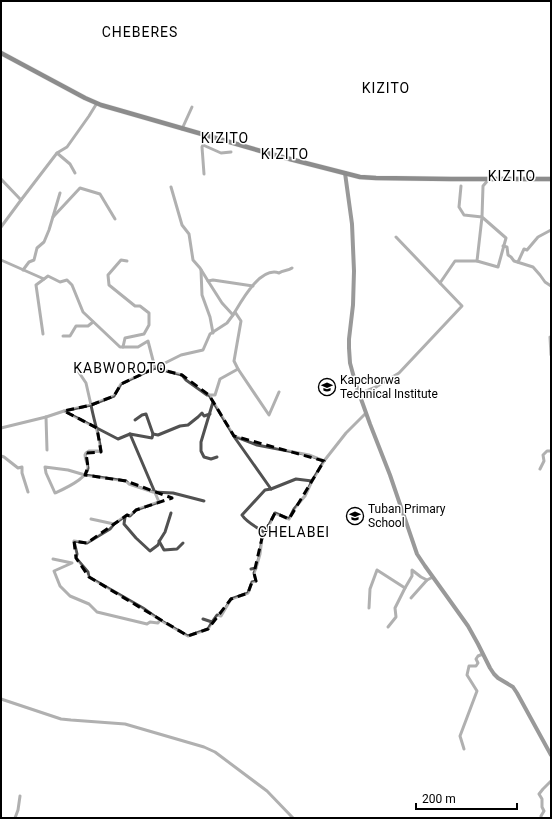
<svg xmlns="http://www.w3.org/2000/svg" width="552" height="819" font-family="Roboto,sans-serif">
  <rect width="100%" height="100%" fill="#fff"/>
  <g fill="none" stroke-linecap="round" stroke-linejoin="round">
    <!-- primary casing -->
    <g stroke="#dbdbdb" stroke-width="5.5">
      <path id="primary" d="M1,53L85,98L101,105L122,111L278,156L360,177L376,178L451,179H551"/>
    </g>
    <!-- street -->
    <g stroke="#515151" stroke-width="3">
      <path d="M182,129L192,107"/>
      <path d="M57,153L70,164L75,173"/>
      <path d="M204,174L202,147L203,145L221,153L231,152"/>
      <path d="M1,179L21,200L1,227"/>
      <path d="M461,186L459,207L464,215L482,217L477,261L498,267L506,238L482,217L483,186L489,179"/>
      <path d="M171,187L182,225L189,234L193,260L200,268L208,281"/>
      <path d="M21,200L57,153L67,147L89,116L97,103"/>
      <path d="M53,217L80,188L100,194L115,219"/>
      <path d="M396,237L440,283L455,261H477"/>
      <path d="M503,246L507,247L508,255L511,257L514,261L533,267L540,275L545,282L551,286"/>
      <path d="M1,260L44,279"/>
      <path d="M518,262L524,249L527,250L538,237L551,230"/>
      <path d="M23,270L29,262L34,260L37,248L44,242L49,230L60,193"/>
      <path d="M201,270L202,295L210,317L213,333"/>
      <path d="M253,286L213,280L208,281L222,303L233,315C241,302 260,266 279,273C283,270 288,271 292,268"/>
      <path d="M233,315L227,323L210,334L203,350L181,355L155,368L182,375L186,380L207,395H215L220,379L238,369L234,361L241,321L235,312"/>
      <path d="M43,334L36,285L48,276L60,282L67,280L72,285L83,312L120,347H138L148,341L155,368L121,384L114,396L91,405L86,383L78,371"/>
      <path d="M63,336H70L76,326H88L93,322"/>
      <path d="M551,338L550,337L551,355"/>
      <path d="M123,347L125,338L144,334L149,325V313L140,306H135L109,285L108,275L121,260L127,261"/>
      <path d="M238,369L269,415L279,392"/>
      <path d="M359,394L376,387L399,373L462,306L440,283"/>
      <path d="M209,395L235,438L271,489"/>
      <path d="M213,402L201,442V451L204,457L211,459L217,457"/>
      <path d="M64,411L118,439L130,434L152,438L153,434L146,414L142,415L135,420"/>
      <path d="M1,428L46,417"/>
      <path d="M153,434L158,435L180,426L188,425L198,417L202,413L204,416L210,414"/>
      <path d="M234,436L257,445L309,455L324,461L312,481L296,479L271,489L265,490L242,515C247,523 257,527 265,533L275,513L289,519L294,509L305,496L312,481"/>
      <path d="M47,450L46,417L64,411L91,405C94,421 99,435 101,451H89L86,453L85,455C85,459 88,464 88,468C87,479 64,489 55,493L46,473L45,467L68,470L85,475L126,481L129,484L153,492L173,493L204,501"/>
      <path d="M1,456L4,457L18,468L22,467V473L28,492"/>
      <path d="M324,461L346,433L366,413"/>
      <path d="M540,469L544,461L543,455L547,451H551"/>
      <path d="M125,517L124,524L136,538L150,551L158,545L160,540L165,532L171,513"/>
      <path d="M91,519L114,524L127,515L130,516L136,510L159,502L130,434"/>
      <path d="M159,541L164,550L177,549L183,543"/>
      <path d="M53,559L72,563L54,571L60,586L70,596L89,604L97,612L147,624L150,622L158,623L160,620L143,608L89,577L88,572L76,558L77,554L74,541L87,543L110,529L114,524"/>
      <path d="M251,569L256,568L260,554L262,538L265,533"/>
      <path d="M411,598L427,580"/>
      <path d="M369,608L370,589L377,570L405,588L412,576V570L421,577L427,580L433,577"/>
      <path d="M203,619L212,622L217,615L221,616L231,599L248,593L252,582L256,581L254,573L256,568"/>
      <path d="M160,620L188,636L208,629L212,622"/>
      <path d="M388,627L396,617L395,608L405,588"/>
      <path d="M1,699L61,719L71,720L125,724L204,747L215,752L267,791L293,818"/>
      <path d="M464,749L460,736L477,691L467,675L469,666H476L478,663L476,659L478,656L483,654"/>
      <path d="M15,818L18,810L20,796"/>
      <path d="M541,818V816L544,811L542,807V799L539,794L543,789L551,781"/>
    </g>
    <!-- secondary -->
    <path stroke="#1e1e1e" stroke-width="4" d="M345,173L352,224L354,271L353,305L349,339V348L350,363L356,385L370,424L390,475L417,554L425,566L448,598L468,626L478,644L490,668L494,674L498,678L513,687L517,693L551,755"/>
    <!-- primary -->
    <use href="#primary" stroke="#000" stroke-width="4.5"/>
  </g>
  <!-- marked area -->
  <path d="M0 0H552V819H0ZM155,368L182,375L209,395L234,436L324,461L289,519L275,513L262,538L254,573L256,581L252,582L248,593L231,599L208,629L188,636L89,577L76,558L74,541L87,543L127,515L130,516L136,510L172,498L126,481L85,475L88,467L86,453L101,452L97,428L64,411L91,405L114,396L121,384Z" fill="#fff" fill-opacity=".55" fill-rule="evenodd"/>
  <path fill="none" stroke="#000" stroke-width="3" stroke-dasharray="8 5" stroke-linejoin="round" d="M155,368L182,375L209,395L234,436L324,461L289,519L275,513L262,538L254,573L256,581L252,582L248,593L231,599L208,629L188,636L89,577L76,558L74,541L87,543L127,515L130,516L136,510L172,498L126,481L85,475L88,467L86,453L101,452L97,428L64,411L91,405L114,396L121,384Z"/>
  <!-- icons -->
  <defs>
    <g id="university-ring" transform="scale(0.9)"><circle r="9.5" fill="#fff" stroke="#000" stroke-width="1.5"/><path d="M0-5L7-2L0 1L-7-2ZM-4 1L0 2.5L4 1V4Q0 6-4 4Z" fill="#000"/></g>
    <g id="school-ring" transform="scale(0.9)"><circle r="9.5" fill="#fff" stroke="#000" stroke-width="1.5"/><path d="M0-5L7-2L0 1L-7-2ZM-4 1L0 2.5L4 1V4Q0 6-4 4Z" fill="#000"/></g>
  </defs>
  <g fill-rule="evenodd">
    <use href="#university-ring" x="327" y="387"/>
    <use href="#school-ring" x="355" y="516"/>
  </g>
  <g text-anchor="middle" stroke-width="3" stroke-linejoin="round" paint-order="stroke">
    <!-- poi labels -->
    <g font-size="12" fill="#000" stroke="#fff" text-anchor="start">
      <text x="340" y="384">Kapchorwa<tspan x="340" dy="14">Technical Institute</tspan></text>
      <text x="368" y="513">Tuban Primary<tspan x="368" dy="14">School</tspan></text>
    </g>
    <!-- quarter labels -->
    <g font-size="14" letter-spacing="1" fill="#000" stroke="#fff">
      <text x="140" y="37">CHEBERES</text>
      <text x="386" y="93">KIZITO</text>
      <text x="225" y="143">KIZITO</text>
      <text x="285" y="159">KIZITO</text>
      <text x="512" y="181">KIZITO</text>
      <text x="120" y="373">KABWOROTO</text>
      <text x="294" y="537">CHELABEI</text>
    </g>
  </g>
  <!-- border -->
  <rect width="552" height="819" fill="none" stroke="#000000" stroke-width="4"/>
  <!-- scale -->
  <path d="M416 803v6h101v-6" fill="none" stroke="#000000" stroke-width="2"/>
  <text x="422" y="803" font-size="12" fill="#000000" stroke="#ffffff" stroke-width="3" paint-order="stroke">200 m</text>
</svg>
